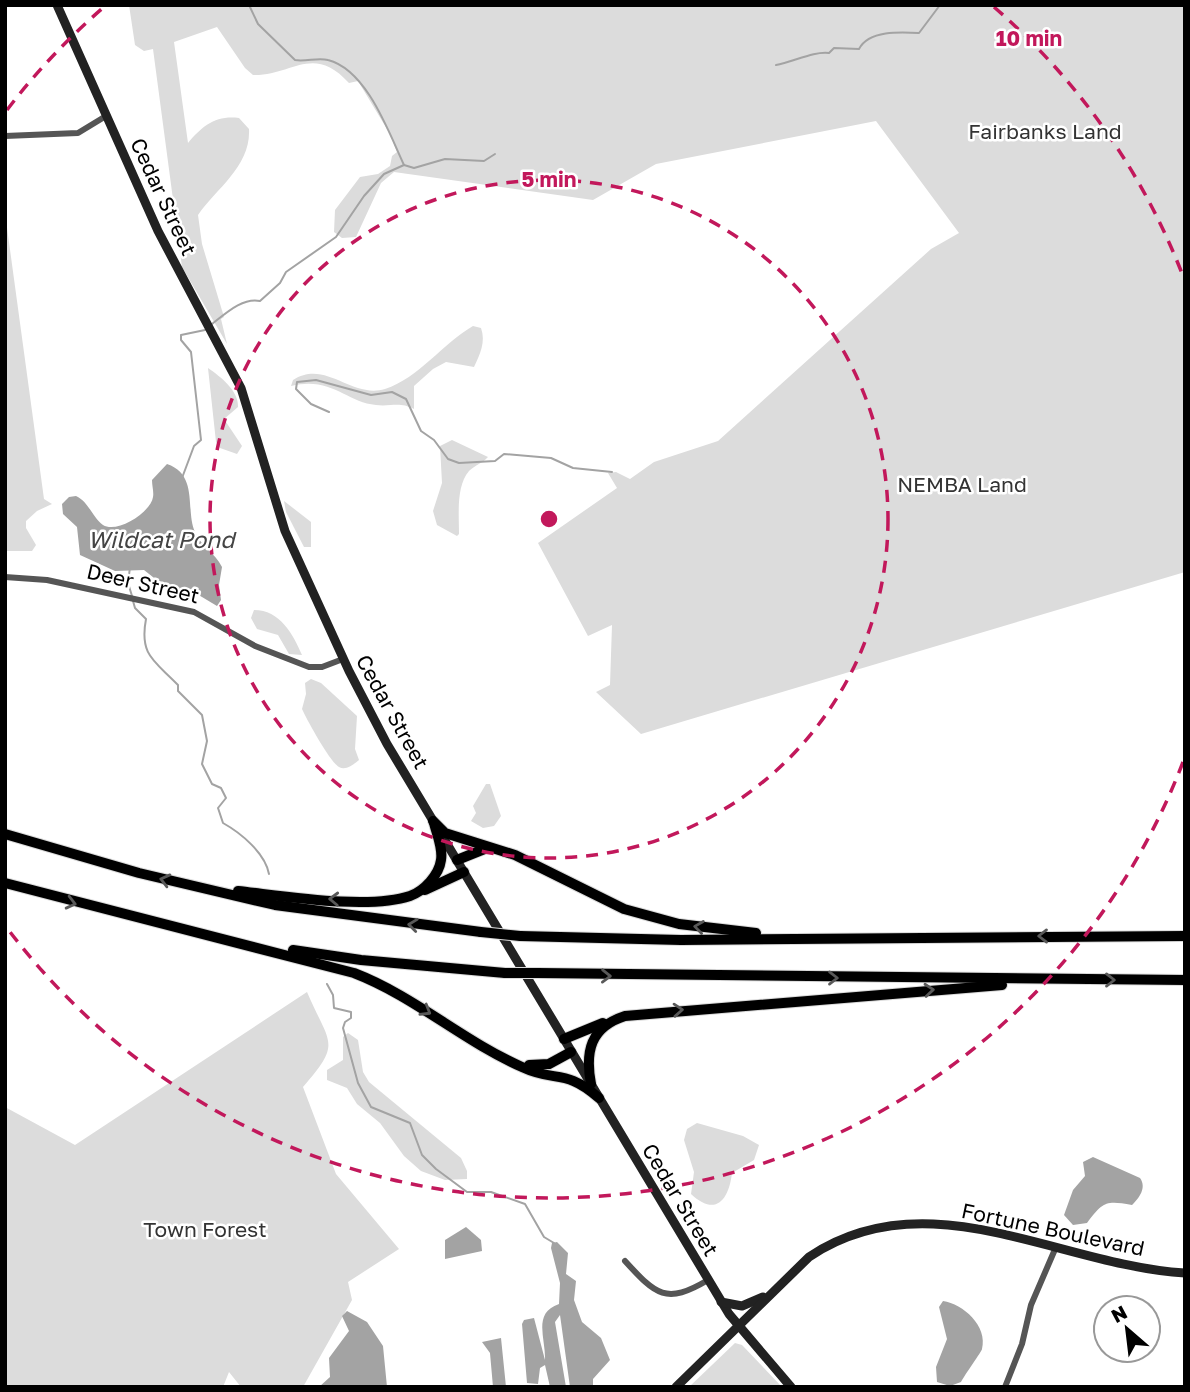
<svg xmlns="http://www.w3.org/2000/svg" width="1190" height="1392" font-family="'Golos Text',sans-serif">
  <rect width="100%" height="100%" fill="#fff"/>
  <!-- green -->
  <g fill="#dcdcdc">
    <path d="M129,5H1185V572L641,734L596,692L610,685L612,625L588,636L538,543L617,488L608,473L616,472L630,479L654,462L718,441L931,249L959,233L876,121L656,164L593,200L394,172L381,183L356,237L342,238L334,232L335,210L360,177L378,174L390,166L392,156L397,152L390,134L358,81L349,83C313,43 292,76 253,75L245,68L217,27L174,42L188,143C202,126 216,115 239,118L249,129C251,166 217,188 198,215L202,244L224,317L221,319L227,344L182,267L153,49L144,51L135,45Z"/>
    <path d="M5,213L44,499L52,504L37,511L26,521V528L36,545L32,551H5Z"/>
    <path d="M473,326L481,328C486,342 480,354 474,367L446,362L433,369L414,386V409C399,401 391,407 376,405C346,402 331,376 291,386L293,380C326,359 351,399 385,389C419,378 443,343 473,326Z"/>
    <path d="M208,368C221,377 239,391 238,407L224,419L242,446L237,454L220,448L216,442Z"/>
    <path d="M452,440L488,457C483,463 475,465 469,471C456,486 459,515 459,534L457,536L437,525L433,511L442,483L440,446Z"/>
    <path d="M284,501L311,522V547H304L286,512Z"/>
    <path d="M254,610C280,610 293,634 302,655L289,654L278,635L257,629L251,618Z"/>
    <path d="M311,679L321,683L357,716L355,749L359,760C354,764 346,771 339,767C330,762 307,720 302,709L306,694L305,683Z"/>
    <path d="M486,784H490L501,816L494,826L483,828L471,821L476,813L473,806Z"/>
    <path d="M307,992C329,1044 343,1042 303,1087L336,1174L399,1249L348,1282L352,1300L303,1387H241L229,1372L223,1387H5V1107L75,1145Z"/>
    <path d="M348,1033L358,1040L363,1072L369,1082L461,1158L467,1171V1179L445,1180L421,1171L404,1156L380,1123L357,1104L347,1088L327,1080V1070L343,1060V1037Z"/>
    <path d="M697,1123L743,1136L759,1145L754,1160L732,1173C729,1198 717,1218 691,1194L694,1172L684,1140L687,1129Z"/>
    <path d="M735,1343L742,1345L782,1387H689Z"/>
  </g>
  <!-- water -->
  <g fill="#a3a3a3">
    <path d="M167,464C199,475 185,510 195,532C201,546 215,553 222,567L219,585L221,600L217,606L192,591L173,593L144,570L115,571L80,555L77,527L63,514L62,504L69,497L76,496C89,502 92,517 103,525C117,534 151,512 153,497C154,492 152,486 152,480Z"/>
    <path d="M1093,1157L1140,1178C1147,1188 1139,1198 1132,1205C1105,1200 1103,1202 1087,1223L1073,1225L1064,1215L1073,1190L1085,1176L1083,1162Z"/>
    <path d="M466,1227L481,1240L482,1251L445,1259V1240Z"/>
    <path d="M557,1242L568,1253L566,1274L576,1281L574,1300L582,1322L601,1338L610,1360L593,1379V1387H570L560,1315L555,1322L566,1387H550L545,1365L540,1368L538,1384L527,1383L522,1324L524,1320L534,1318L545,1360C546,1339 532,1313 559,1304L560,1283L551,1248L552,1243Z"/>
    <path d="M943,1301C963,1304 988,1326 982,1349C982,1351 964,1376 961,1382L950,1386L937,1382L936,1367L947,1339L939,1307Z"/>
    <path d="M347,1311L367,1322L383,1346L387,1387H319L330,1377L329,1358L349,1331L342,1316Z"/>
    <path d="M501,1338L506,1387H493L490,1353L482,1342Z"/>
  </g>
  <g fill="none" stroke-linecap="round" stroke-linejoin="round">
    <!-- stream -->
    <g stroke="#a3a3a3" stroke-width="2">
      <path d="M776,65C793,62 814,51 829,53L834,48L859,49C869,30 901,32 919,33L940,5"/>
      <path d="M404,165L414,168L445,159L484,161L495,154"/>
      <path d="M212,324C225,314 243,297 260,301L280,283L286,272L336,237L364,196L384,174L404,165C389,133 367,70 328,60C318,57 306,62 295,60L258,24L249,5"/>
      <path d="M329,412L311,404L296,389L297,382L316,380L371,395L392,392L406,399L421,431L434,440L448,459L459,463L495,461L504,454L551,458L573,468L612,472"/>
      <path d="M182,478L194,446L201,440L191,352L181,340V335L205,330"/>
      <path d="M130,567L128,583L132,596"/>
      <path d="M133,601L135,608L146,619C139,656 155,661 178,685V691L202,715L207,741L202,764L212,784L221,788L226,798L218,808L223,823C241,833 265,853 269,874"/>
      <path d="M327,984L333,995L334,1008L351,1012V1018L345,1022L343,1028L358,1083L371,1107L410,1123L422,1155L436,1169L467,1192H491L525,1204L544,1237L554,1243"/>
    </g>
    <!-- motorway casing -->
    <g stroke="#dbdbdb" stroke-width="12">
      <g id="motorway">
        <path d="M433,821L445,833L515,855L624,909L679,924L756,933"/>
        <path d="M5,834L139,873L275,905L481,932"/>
        <path d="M457,860L487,848"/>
        <path d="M5,883L354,973C414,996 463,1041 522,1067C556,1083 565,1068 599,1098"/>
        <path d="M425,890L464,872"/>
        <path d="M238,891C284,896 368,910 410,896C424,891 439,875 441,860C443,848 437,835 434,823"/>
        <path d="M520,936L681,940L1185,936"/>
        <path d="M293,950L361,960L505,973"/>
        <path d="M538,973L1185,980"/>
        <path d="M564,1039L603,1023"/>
        <path d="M529,1065L549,1064L571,1052"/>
        <path d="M591,1084C585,1052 590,1027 625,1016L1002,985"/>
      </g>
    </g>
    <!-- minor -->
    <g stroke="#555" stroke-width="6">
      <path d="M5,136L78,133L106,116"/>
      <path d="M5,577L47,580L194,612L255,646L309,667H322L343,659"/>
      <path d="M625,1261C656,1295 666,1305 708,1280"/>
      <path d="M1005,1387L1022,1344L1031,1305L1056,1247"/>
    </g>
    <!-- secondary -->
    <g stroke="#222" stroke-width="9">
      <path d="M57,5L158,231L241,388L285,531L349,671L387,744L729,1314L791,1387"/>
      <path d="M721,1302L742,1306L763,1297"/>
      <path d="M676,1387L809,1257C928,1177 1061,1266 1185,1273"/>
    </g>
    <!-- motorway -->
    <use href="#motorway" stroke="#000" stroke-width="10"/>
    <!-- motorway-bridge casing -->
    <g stroke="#dbdbdb" stroke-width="12" stroke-linecap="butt">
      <g id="motorway-bridge">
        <path d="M481,932L520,936"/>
        <path d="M505,973H538"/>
      </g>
    </g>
    <!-- motorway-bridge -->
    <use href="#motorway-bridge" stroke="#000" stroke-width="10"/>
  </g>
  <!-- one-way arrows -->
  <defs><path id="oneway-chevron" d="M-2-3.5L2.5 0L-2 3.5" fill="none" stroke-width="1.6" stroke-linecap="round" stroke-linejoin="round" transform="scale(1.75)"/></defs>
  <g stroke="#595959">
    <use href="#oneway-chevron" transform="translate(165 880) rotate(-166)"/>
    <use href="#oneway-chevron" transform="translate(334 899) rotate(-178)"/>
    <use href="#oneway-chevron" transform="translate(71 903) rotate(14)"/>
    <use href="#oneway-chevron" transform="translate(413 925) rotate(-173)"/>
    <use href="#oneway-chevron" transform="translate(699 927) rotate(-172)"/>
    <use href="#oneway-chevron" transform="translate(1043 936) rotate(180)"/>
    <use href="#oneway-chevron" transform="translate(606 976) rotate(1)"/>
    <use href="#oneway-chevron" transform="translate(833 978)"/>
    <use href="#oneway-chevron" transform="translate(1110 980)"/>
    <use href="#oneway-chevron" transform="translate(929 990) rotate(-5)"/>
    <use href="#oneway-chevron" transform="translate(678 1010) rotate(-4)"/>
    <use href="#oneway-chevron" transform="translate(426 1011) rotate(31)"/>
  </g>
  <!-- distance rings -->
  <g fill="none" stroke="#c2185b" stroke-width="3.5" stroke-dasharray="12 9">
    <circle cx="549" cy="519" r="339"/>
    <path d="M1183 762A679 679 0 0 1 7 928M7 110A679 679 0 0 1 104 7M994 7A679 679 0 0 1 1183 276"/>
  </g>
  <g text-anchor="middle" stroke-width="5" stroke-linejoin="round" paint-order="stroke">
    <!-- park labels -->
    <g font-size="21" fill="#333" stroke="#fff">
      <text x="1045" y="139">Fairbanks Land</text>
      <text x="962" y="492">NEMBA Land</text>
      <text x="205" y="1237">Town Forest</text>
    </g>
    <!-- street labels -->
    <g font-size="21" fill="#000" stroke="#fff">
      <text transform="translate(163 197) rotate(65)" y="7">Cedar Street</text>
      <text transform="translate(143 584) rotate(13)" y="7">Deer Street</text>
      <text transform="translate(392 712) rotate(61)" y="7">Cedar Street</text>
      <text transform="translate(680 1200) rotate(59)" y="7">Cedar Street</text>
      <text transform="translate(1053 1230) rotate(12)" y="7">Fortune Boulevard</text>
    </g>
    <!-- water labels -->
    <g font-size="23" font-style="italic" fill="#444" stroke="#fff">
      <text x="161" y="548">Wildcat Pond</text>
    </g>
  </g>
  <circle cx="549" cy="519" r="10" fill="#c2185b" stroke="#fff" stroke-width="3.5"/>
  <g font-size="21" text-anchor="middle" font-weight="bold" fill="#c2185b" stroke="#fff" stroke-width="5" stroke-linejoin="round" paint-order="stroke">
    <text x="1029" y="46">10 min</text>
    <text x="549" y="187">5 min</text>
  </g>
  <!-- border -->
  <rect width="1190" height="1392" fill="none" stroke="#000000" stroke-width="14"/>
  <!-- north arrow -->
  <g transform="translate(1127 1329) rotate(332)"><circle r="33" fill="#ffffff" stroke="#999999" stroke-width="2"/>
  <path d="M0-5L12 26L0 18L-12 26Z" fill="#000000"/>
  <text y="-10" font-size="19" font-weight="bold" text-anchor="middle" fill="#000000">N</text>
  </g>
</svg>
